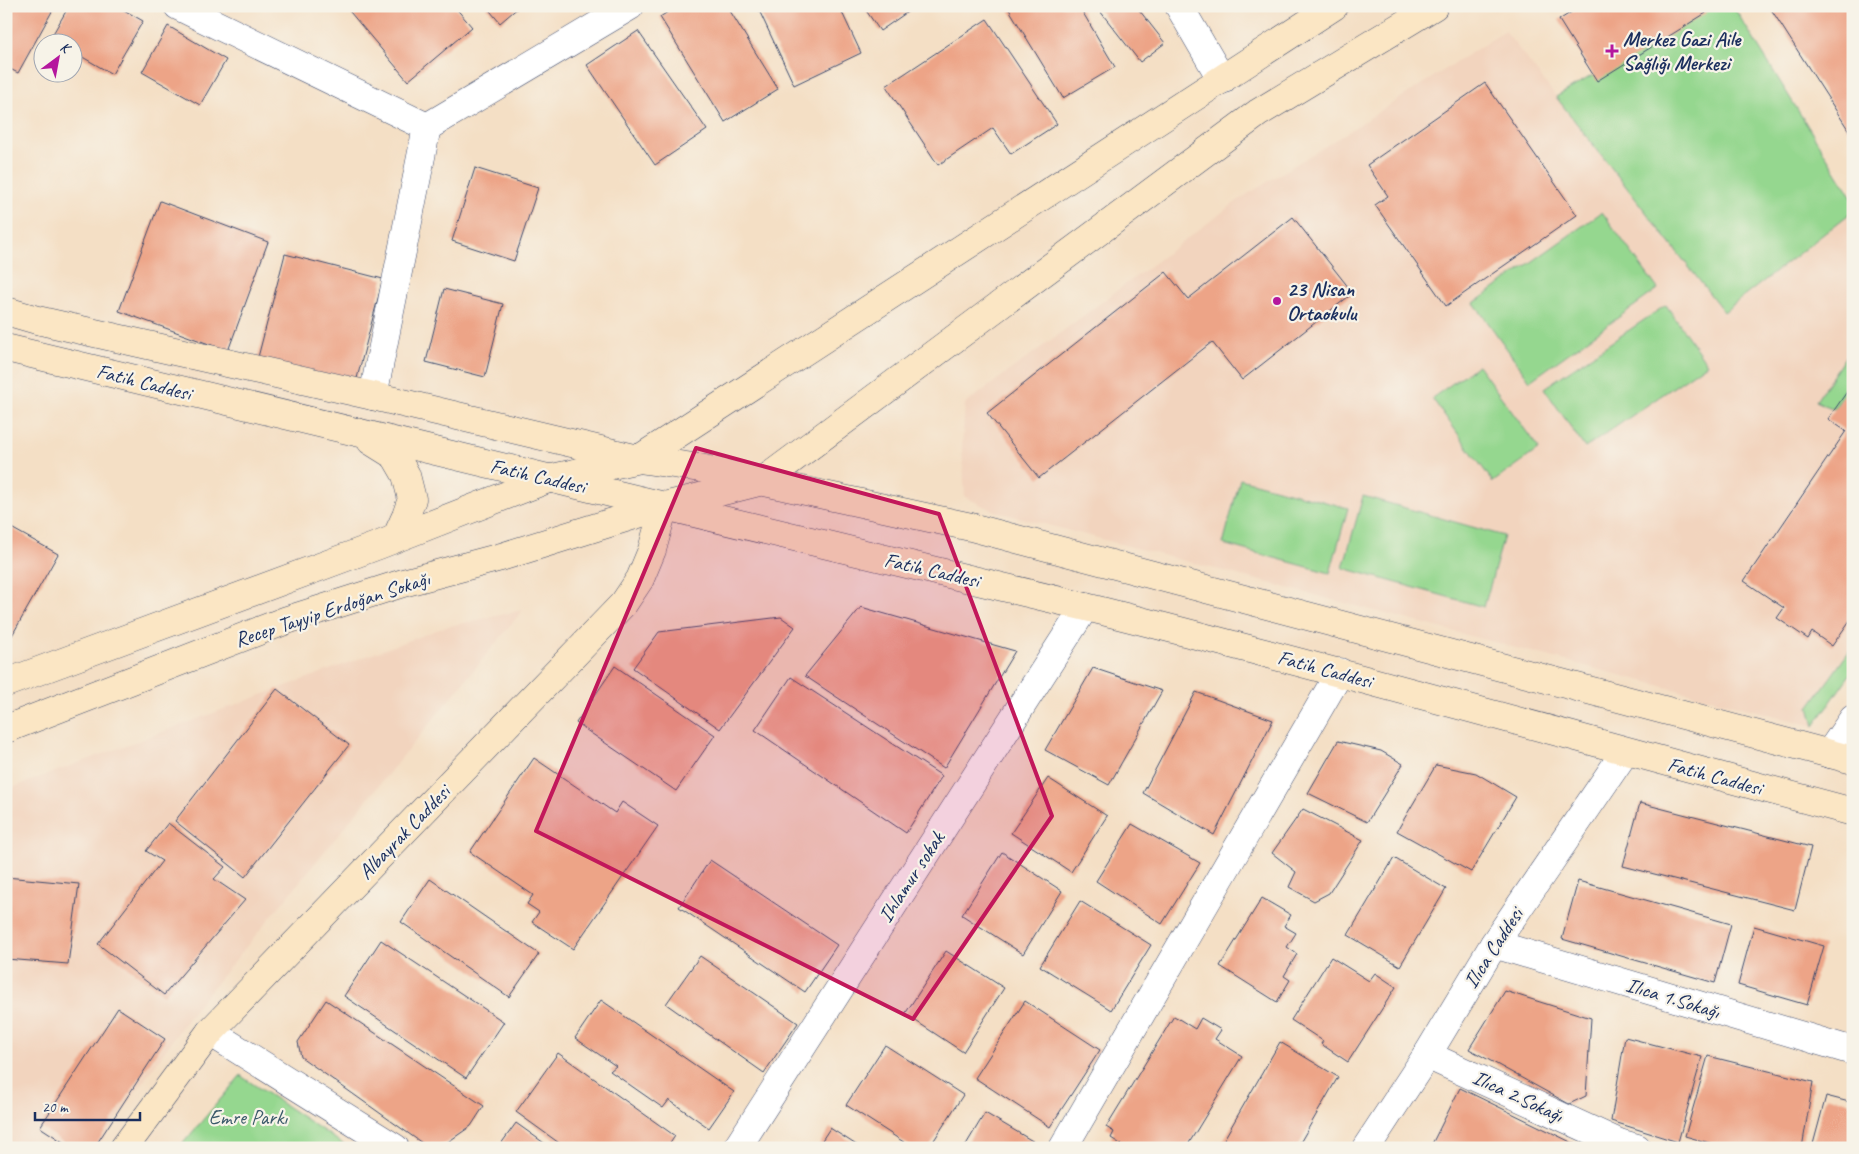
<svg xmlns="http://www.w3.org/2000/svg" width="1859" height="1154" font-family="Caveat,sans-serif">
  <rect width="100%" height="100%" fill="#f7f3e8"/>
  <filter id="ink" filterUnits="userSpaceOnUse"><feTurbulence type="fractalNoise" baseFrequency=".02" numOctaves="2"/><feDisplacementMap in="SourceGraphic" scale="10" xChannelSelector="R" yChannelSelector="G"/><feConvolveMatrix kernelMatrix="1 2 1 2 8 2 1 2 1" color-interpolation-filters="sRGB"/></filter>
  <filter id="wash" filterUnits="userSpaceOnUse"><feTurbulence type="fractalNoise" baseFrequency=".0096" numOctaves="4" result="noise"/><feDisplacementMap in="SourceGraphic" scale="20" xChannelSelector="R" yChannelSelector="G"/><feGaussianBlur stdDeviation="1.12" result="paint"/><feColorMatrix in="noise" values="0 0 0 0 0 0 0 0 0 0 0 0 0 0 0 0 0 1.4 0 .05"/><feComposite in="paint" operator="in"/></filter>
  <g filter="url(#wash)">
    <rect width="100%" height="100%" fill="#f4dfc5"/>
    <!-- built -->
    <g fill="#f2d4be">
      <path d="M1505,31L1724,312L1853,211V670L1814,726L994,511L965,497L962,447L965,404L1240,199L1332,142Z"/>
      <path d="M523,610L190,1015L97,1148H6V790L445,627Z"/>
    </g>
    <!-- green -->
    <g fill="#95d78f" stroke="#588376">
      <path d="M1710,6H1733L1853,199V211L1724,312L1556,97Z"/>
      <path d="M1602,212L1658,289L1530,381L1474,303Z"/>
      <path d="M1666,305L1707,364L1585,448L1544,388Z"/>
      <path d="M1853,345V380L1834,409L1816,401Z"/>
      <path d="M1478,365L1539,449L1493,482L1432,398Z"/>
      <path d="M1240,479L1348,508L1330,573L1223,544Z"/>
      <path d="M1363,496L1504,536L1484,607L1343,568Z"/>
      <path d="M1853,646V670L1814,726L1809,707Z"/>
      <path d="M241,1075V1076L349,1148H179Z"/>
    </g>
    <g id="blocks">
      <!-- building -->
      <g fill="#eda487">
        <path d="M6,6H55L18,73L6,67Z"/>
        <path d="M69,6H117L143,21L112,74L72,51V42H57L50,39Z"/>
        <path d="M345,6H454L472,27L408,81Z"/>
        <path d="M486,6H520L500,23Z"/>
        <path d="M677,6H727L778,89L725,122L660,17Z"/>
        <path d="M757,6H839L861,53L794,85Z"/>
        <path d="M863,6H916L880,31Z"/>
        <path d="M1007,6H1079L1115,67L1063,98Z"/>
        <path d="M1096,6H1136L1165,43L1140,62Z"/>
        <path d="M1581,6H1702L1706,13L1597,81L1559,20Z"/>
        <path d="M1769,6H1853V137Z"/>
        <path d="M987,19L1057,124L1011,154L993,128L938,165L886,86Z"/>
        <path d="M168,26L226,60L200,105L142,72Z"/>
        <path d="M638,31L707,130L655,165L587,65Z"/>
        <path d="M1485,83L1577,215L1446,306L1375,205L1388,196L1367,165Z"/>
        <path d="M475,168L538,188L514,261L452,241Z"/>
        <path d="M160,201L268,242L228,351L119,311Z"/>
        <path d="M1293,217L1353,293L1242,380L1212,342L1039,478L987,413L1166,272L1188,299Z"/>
        <path d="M285,254L383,279L355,386L257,361Z"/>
        <path d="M444,289L503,304L485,377L426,362Z"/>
        <path d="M1853,383V616L1832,646L1812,632L1808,639L1777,618L1784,608L1744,581L1846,431L1828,419Z"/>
        <path d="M6,525L58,554L10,639L6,637Z"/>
        <path d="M861,607L1015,651L944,768L805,676Z"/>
        <path d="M781,617L795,627L720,729L633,668L659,632Z"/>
        <path d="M615,666L715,735L676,791L576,723Z"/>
        <path d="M1093,668L1162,691L1109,785L1045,750Z"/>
        <path d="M791,677L942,776L906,833L755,730Z"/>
        <path d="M277,689L349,745L245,877L175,821Z"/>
        <path d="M1196,692L1273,720L1214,835L1143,793Z"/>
        <path d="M1338,741L1381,751L1403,764L1367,822L1308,793Z"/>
        <path d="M534,758L615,813L622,802L658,826L573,949L532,922L539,912L527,904L533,895L470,852Z"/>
        <path d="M1436,765L1476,773L1516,797L1471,872L1397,831Z"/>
        <path d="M1048,778L1107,816L1071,872L1011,833Z"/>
        <path d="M1640,803L1811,847L1795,910L1623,866Z"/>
        <path d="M1303,809L1363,840L1329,893L1314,901L1289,887L1296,872L1272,853Z"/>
        <path d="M168,823L225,867L214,879L245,900L164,995L98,944L162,861L146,851Z"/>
        <path d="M1132,824L1200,863L1162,924L1096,881Z"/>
        <path d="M1002,852L1062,891L1023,954L962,915Z"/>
        <path d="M1394,858L1446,889L1400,966L1348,935Z"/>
        <path d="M710,860L837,945L805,992L679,907Z"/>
        <path d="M6,877L79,884L68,964L6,959Z"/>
        <path d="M430,879L539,954L509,997L401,922Z"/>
        <path d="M1578,881L1731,924L1715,983L1562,939Z"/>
        <path d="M1262,898L1291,915L1284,926L1296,933L1287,947L1297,954L1284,976L1290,980L1277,1002L1220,966Z"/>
        <path d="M1080,901L1151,945L1111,1010L1040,966Z"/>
        <path d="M1754,926L1824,946L1807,1005L1738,985Z"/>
        <path d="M381,940L504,1022L466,1078L344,996Z"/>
        <path d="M946,951L1004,988L963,1052L905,1014Z"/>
        <path d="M700,956L798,1023L764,1073L666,1004Z"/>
        <path d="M1331,957L1369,981L1375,973L1396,987L1348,1062L1321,1044L1323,1041L1291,1020Z"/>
        <path d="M1505,991L1591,1018L1586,1096L1569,1104L1469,1049Z"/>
        <path d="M326,1000L484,1106L471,1126L445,1144L429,1148L301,1057L298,1042Z"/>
        <path d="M601,1000L734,1092L709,1128L669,1100L663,1108L610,1071L616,1066L575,1038Z"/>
        <path d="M1025,1001L1100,1050L1050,1127L975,1078Z"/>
        <path d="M118,1008L165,1039L94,1148H72L40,1127Z"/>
        <path d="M1174,1016L1195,1029L1201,1018L1221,1030L1215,1039L1242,1056L1186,1148H1127L1111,1138L1114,1132L1106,1127Z"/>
        <path d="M1625,1037L1702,1057L1678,1142L1611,1121Z"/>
        <path d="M1280,1042L1338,1077L1297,1148H1219Z"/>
        <path d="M885,1045L963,1095L929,1148H913L846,1105Z"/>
        <path d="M558,1053L675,1136L667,1148H566L516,1112Z"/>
        <path d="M1708,1056L1813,1082L1802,1148H1727L1685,1136Z"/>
        <path d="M1460,1088L1583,1148H1430Z"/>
        <path d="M1826,1096L1853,1103V1148H1812Z"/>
        <path d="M985,1113L1041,1146L1039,1148H964Z"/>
        <path d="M516,1123L551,1148H498Z"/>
        <path d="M830,1128L861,1148H817Z"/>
      </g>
    </g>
  </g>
  <g filter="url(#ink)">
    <use href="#blocks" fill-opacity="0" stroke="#3c496d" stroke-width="1"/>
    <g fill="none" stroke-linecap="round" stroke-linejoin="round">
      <!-- street casing -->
      <g stroke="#3c496d" stroke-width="29">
        <g id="street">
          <path d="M178,6L427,127L373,396"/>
          <path d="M1179,6L1222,80"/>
          <path d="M427,127L630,6"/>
          <path d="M1829,754L1853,719"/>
          <path d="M1494,944L1853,1051"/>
          <path d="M210,1032L395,1148"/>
          <path d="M1427,1055L1619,1143L1637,1148"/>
          <path d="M737,1148L1085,607"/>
          <path d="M1063,1148L1340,672"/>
          <path d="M1366,1148L1427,1055L1494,944L1625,752"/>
        </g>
      </g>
      <!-- secondary casing -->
      <g stroke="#3c496d" stroke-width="29">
        <g id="secondary">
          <path d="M6,311L37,320L373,396L639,459L700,468L971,527L1853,760"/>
          <path d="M6,348C365,437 727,518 1086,607C1343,671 1597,744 1853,812"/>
          <path d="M371,441L395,456L406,475L412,499L406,516L396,538"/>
          <path d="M6,683L379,545L548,479L639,459L1334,6"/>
          <path d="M6,729L287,620L403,583L501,557L664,506L763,481L1258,113L1434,6"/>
          <path d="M124,1148L210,1032L624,603L640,579L652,550L664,506"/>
        </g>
      </g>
      <!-- street -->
      <use href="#street" stroke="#fff" stroke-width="28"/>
      <!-- secondary -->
      <use href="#secondary" stroke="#fbe6c4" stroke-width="28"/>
    </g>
  </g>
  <!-- marked area -->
  <path fill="#c2185b" fill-opacity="0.2" stroke="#c2185b" stroke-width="4" stroke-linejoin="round" d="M696,448L939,514L1052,816L913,1019L536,831Z"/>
  <!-- markers -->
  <g fill="#b5179e" stroke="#f7f3e8" stroke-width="2">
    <path d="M1609.5 43.5h5v5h5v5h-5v5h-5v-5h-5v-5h5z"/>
    <circle cx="1277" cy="301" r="5"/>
  </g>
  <g text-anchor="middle" stroke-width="4.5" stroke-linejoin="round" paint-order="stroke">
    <!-- poi labels -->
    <g font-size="21" font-weight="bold" fill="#1b2f5e" stroke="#f7f3e8" text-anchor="start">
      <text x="1623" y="46">Merkez Gazi Aile<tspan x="1623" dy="24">Sağlığı Merkezi</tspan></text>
      <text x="1287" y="296">23 Nisan<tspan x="1287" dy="24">Ortaokulu</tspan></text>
    </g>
    <!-- street labels -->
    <g font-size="21" fill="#1b2f5e" stroke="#f7f3e8">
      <text transform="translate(144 382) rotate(14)" y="7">Fatih Caddesi</text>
      <text transform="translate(538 476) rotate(13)" y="7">Fatih Caddesi</text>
      <text transform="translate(932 570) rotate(13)" y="7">Fatih Caddesi</text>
      <text transform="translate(332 609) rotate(-18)" y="7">Recep Tayyip Erdoğan Sokağı</text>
      <text transform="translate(1325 669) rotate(15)" y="7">Fatih Caddesi</text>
      <text transform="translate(1715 776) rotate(15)" y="7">Fatih Caddesi</text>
      <text transform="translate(404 832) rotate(-46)" y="7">Albayrak Caddesi</text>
      <text transform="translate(911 877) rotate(-57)" y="7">Ihlamur sokak</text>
      <text transform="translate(1493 948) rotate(-57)" y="7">Ilıca Caddesi</text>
      <text transform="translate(1673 998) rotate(17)" y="7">Ilıca 1.Sokağı</text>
      <text transform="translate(1518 1096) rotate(25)" y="7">Ilıca 2.Sokağı</text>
    </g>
    <!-- park labels -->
    <g font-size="21" fill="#3a596a" stroke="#f7f3e8">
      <text x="248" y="1124">Emre Parkı</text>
    </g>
  </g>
  <!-- margin -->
  <rect width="1859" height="1154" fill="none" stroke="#f7f3e8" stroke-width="25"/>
  <!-- north arrow -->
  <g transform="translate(58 58) rotate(32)"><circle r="24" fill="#f7f3e8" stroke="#9fa5b1"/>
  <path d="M0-4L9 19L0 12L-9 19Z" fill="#b5179e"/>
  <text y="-8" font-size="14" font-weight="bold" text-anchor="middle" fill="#1b2f5e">K</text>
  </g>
  <!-- scale -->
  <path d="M35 1112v8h105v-8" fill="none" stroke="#1b2f5e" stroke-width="2.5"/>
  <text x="42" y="1112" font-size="15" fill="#1b2f5e" stroke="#f7f3e8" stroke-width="4" paint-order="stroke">20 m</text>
</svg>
